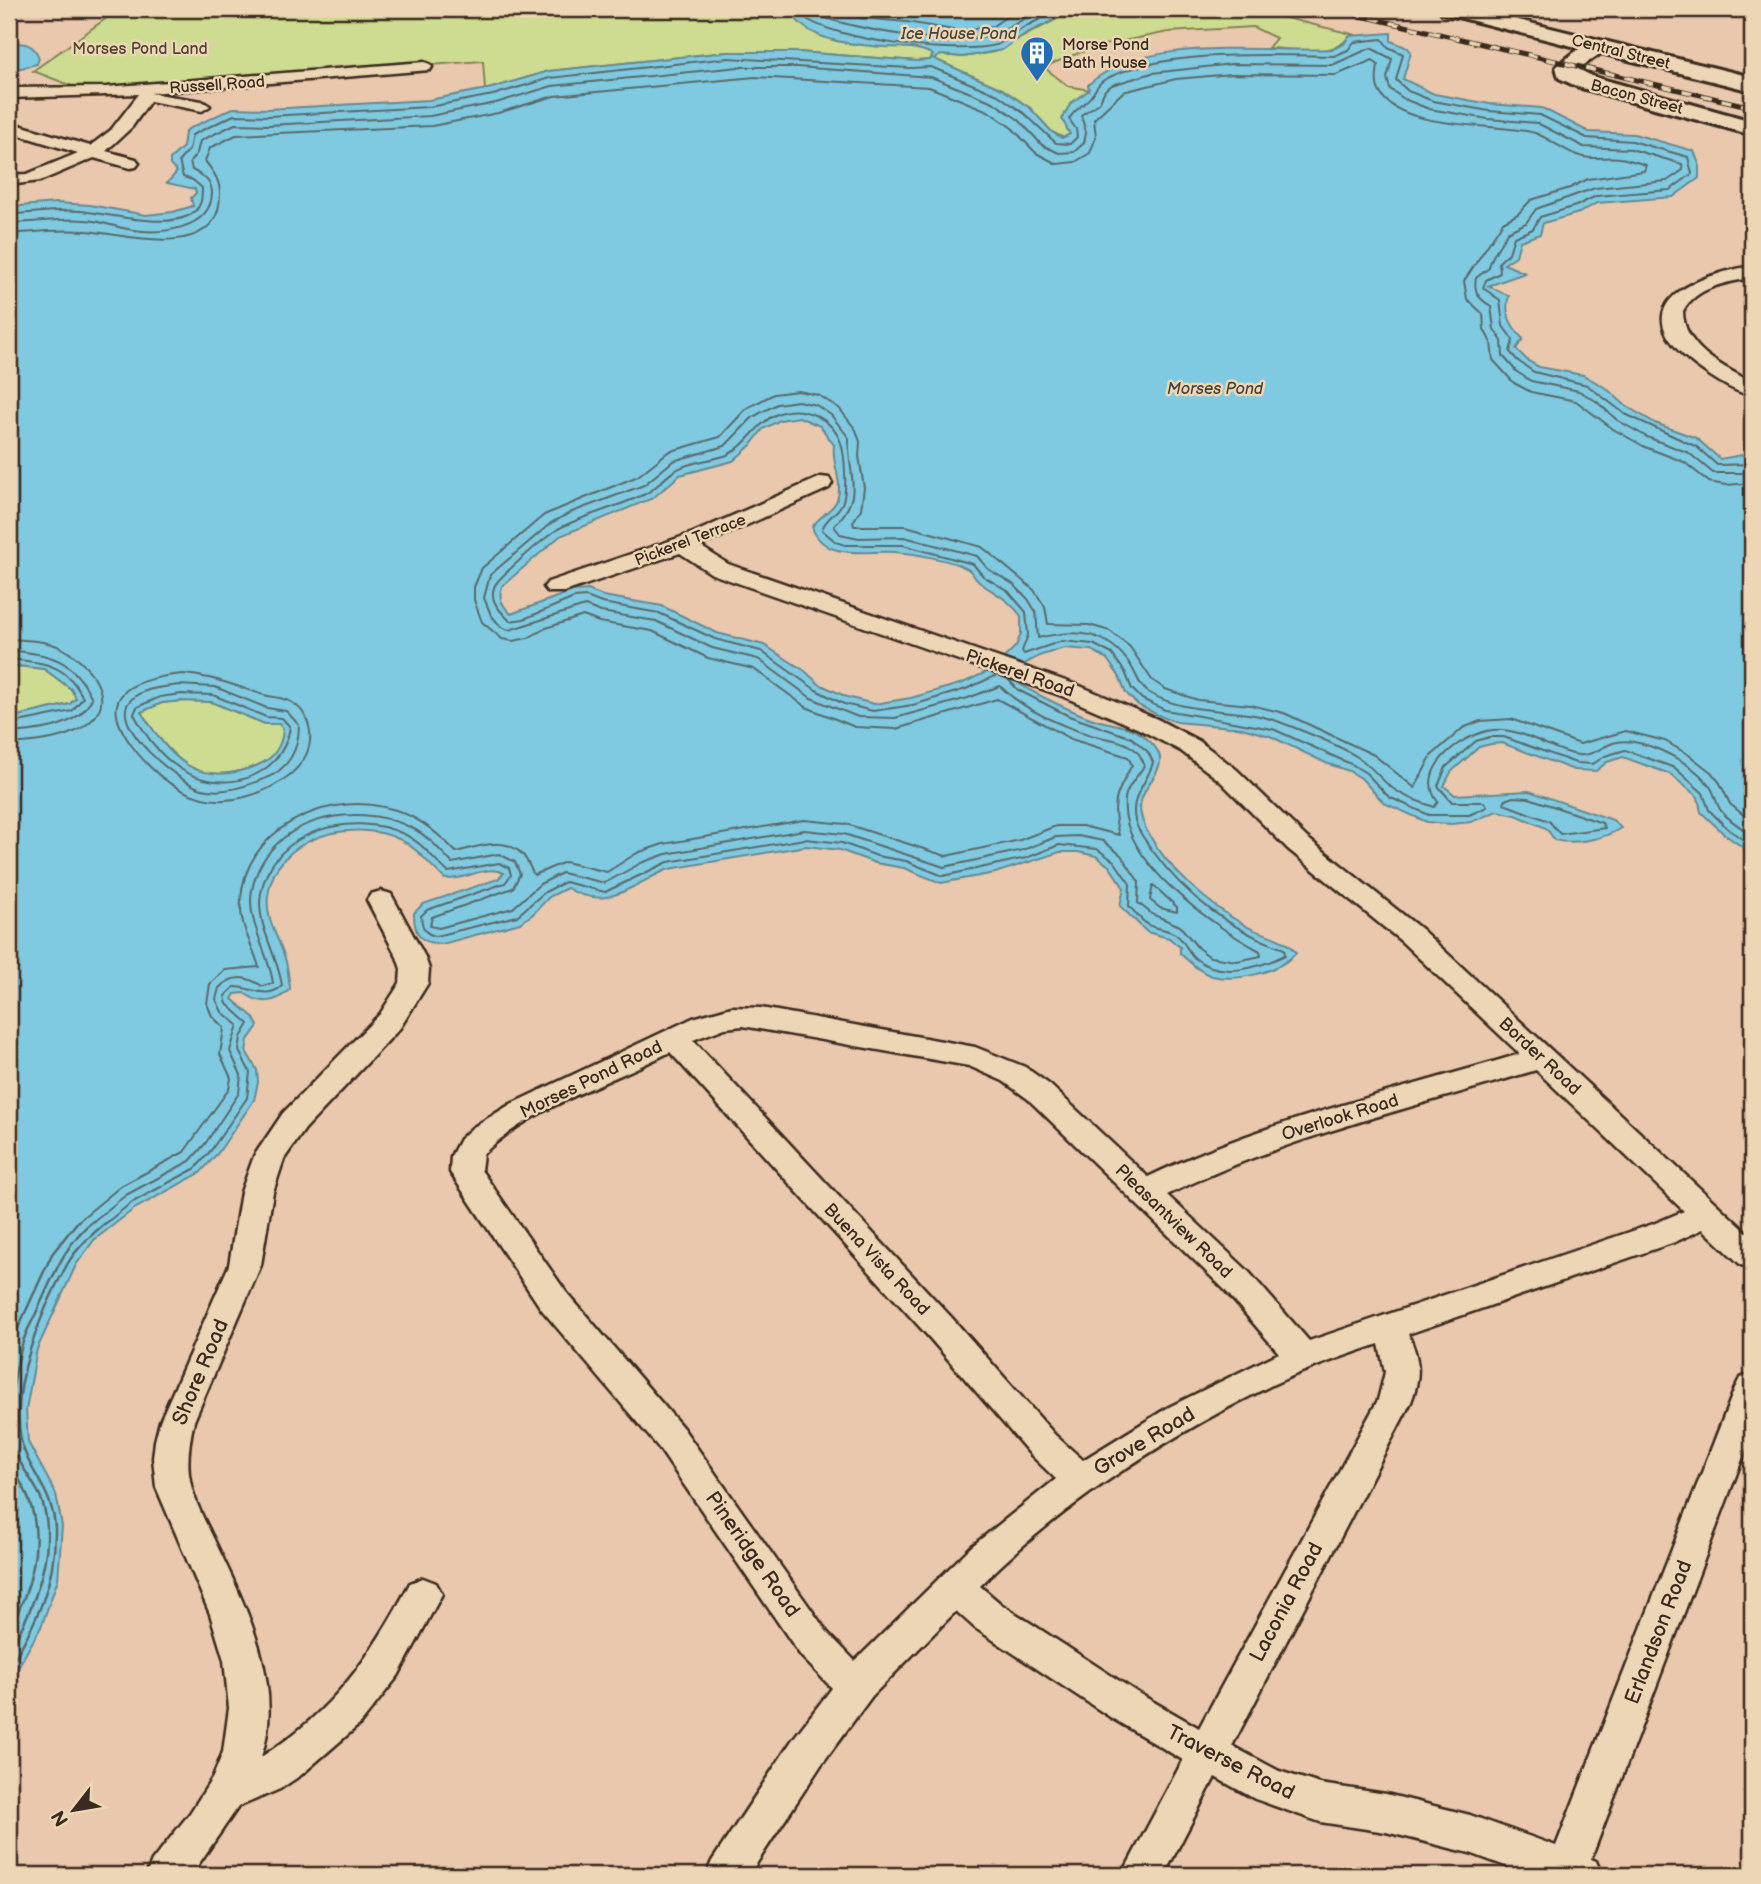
<svg xmlns="http://www.w3.org/2000/svg" width="1761" height="1884" font-family="'Balsamiq Sans',sans-serif">
  <rect width="100%" height="100%" fill="#e9c8ad"/>
  <filter id="ink" filterUnits="userSpaceOnUse"><feTurbulence type="fractalNoise" baseFrequency=".0143" numOctaves="2"/><feDisplacementMap in="SourceGraphic" scale="14" xChannelSelector="R" yChannelSelector="G"/><feConvolveMatrix kernelMatrix="1 2 1 2 8 2 1 2 1" color-interpolation-filters="sRGB"/></filter>
  <g filter="url(#ink)">
    <!-- green -->
    <g fill="#cddc90" stroke="#848357" stroke-width="2">
      <path d="M136,9H797L796,11C801,18 807,28 814,32C844,53 906,37 933,55L930,60L917,61L798,52H727L549,71L485,90L483,61L85,91L33,71L115,12Z"/>
      <path d="M1076,9H1249L1356,35L1349,36C1335,59 1292,48 1268,48L1276,38L1253,27L1168,32L1094,47L1051,64L1046,69L1068,86L1090,90L1079,97L1066,127L1070,134L1064,138L1052,132L1030,108L1002,89L934,59L941,55L963,57L994,52Z"/>
      <path d="M9,665L44,669L71,689L76,698L70,704L9,718Z"/>
      <path d="M182,701L211,702L265,724H279L284,729C282,747 274,759 256,766C196,789 172,759 141,712L162,703Z"/>
    </g>
    <!-- water -->
    <g fill="#80cae1" stroke="#648a93" stroke-width="2" fill-rule="evenodd">
      <path d="M797,9H1076L1025,34L1002,50L963,57L941,55L934,59L1002,89L1030,108L1052,132L1062,138L1070,134L1062,119L1071,103L1089,90L1088,85C1143,34 1263,53 1333,49L1344,44L1349,36L1391,33V41L1408,48L1411,52L1403,79L1434,94L1490,104L1542,108L1589,132L1634,134L1694,151L1699,164V178L1673,197L1597,203L1579,213L1543,223L1540,234L1520,241L1516,256L1504,264L1525,273L1488,286L1509,296C1503,313 1512,327 1523,339L1516,349L1528,361L1539,367L1583,375L1606,388L1626,406L1655,423L1696,438L1720,459L1742,455L1752,457V854L1724,834L1701,812L1698,797L1670,774L1623,757L1607,762L1596,771L1574,770L1502,743L1491,744L1479,747L1451,772L1444,786L1455,795L1529,791L1613,820L1621,828C1604,839 1574,845 1555,840L1546,828L1516,815L1497,811L1471,822L1451,824L1427,822L1384,803L1361,778L1349,771L1326,763L1270,736L1242,728L1177,722L1162,717L1138,705L1126,693L1119,676L1107,659L1091,650L1064,648L1039,656L1026,663L1014,679C1028,692 1081,716 1100,721C1115,725 1132,726 1145,737C1178,764 1148,775 1141,801C1138,810 1143,823 1147,831C1168,870 1208,904 1246,926C1262,935 1285,937 1296,953C1279,972 1238,982 1212,976C1200,972 1189,962 1180,953V947L1169,938L1147,932L1120,906L1124,888L1109,866L1096,856L1078,852H1060L995,873L941,883L904,868L875,863L840,850L806,846L669,869C633,883 608,913 567,888L549,897L533,914L520,923L442,944C420,943 414,935 414,913L423,904L498,879L504,873C486,864 464,881 445,879C429,865 420,850 401,840C354,817 274,836 268,896C265,922 280,938 286,962C288,970 289,980 290,989C275,1004 261,1005 244,993L235,994L232,999L253,1017L258,1026L248,1040L246,1051L257,1070L258,1082L254,1100L218,1153L200,1173L134,1209L94,1240L76,1265L37,1349L26,1410L28,1442L56,1494L62,1526L58,1579L41,1627L9,1683V718L70,704L76,698L71,689L44,669L9,665V207L56,203L90,205L146,215L173,212L193,206L191,198L196,193L195,189L167,183L177,172L170,165V159L183,147L185,132L188,129L233,108L268,109L429,100L492,88L549,71L727,52H798L917,61L930,60L933,55C920,46 900,48 884,47C856,45 814,42 795,18ZM799,417L820,426L834,445C831,463 845,485 836,502C831,511 818,518 812,527C824,562 868,550 894,552C912,553 954,560 969,570C973,573 975,579 979,582C995,594 1009,599 1021,616V634L1016,646L993,669L963,683L911,698L874,704L847,697L819,684L805,671L764,645L717,633L662,606L603,596L588,590L573,591L511,614C502,605 498,598 502,586L560,536L653,498L680,475L733,461L750,446L763,429L780,420ZM182,701L212,702L265,724H279L283,729C282,747 274,759 256,766C196,789 172,759 141,712L162,703Z"/>
      <path d="M9,44C23,42 34,43 39,58L37,64L9,71Z"/>
    </g>
    <g fill="none" stroke-linecap="round" stroke-linejoin="round">
      <!-- shore-far1 -->
      <g stroke="#576a6c" stroke-width="2">
        <path d="M803,9L802,16C836,41 954,55 996,45C1006,42 1014,33 1023,28C1035,21 1049,15 1062,9"/>
        <path d="M811,9L813,14C856,29 951,48 994,35C1005,32 1028,15 1041,9"/>
        <path d="M825,9L860,18L907,22L959,31L993,26L1017,9"/>
        <path d="M9,214C33,214 57,209 80,211C106,213 187,236 200,204C202,200 202,192 202,188L193,180L183,177L179,161L189,150L192,135L234,115L269,116L429,107L493,95L550,78L728,58L910,68L931,67L998,95L1025,114L1056,143L1070,144L1077,137L1076,129L1069,119C1075,109 1084,105 1091,96C1096,91 1097,84 1104,80C1160,49 1271,55 1334,56L1348,50L1354,42L1382,39L1388,47L1403,54L1396,80L1408,91L1433,101L1489,111L1540,115L1587,138L1632,141L1688,157L1692,174L1670,190L1596,196L1576,206L1540,217L1533,229L1514,237L1509,253L1499,262L1500,273L1486,280L1483,288L1500,300L1503,326L1513,340L1510,352L1518,361L1534,372L1587,385L1625,414L1697,447L1717,465L1752,464"/>
        <path d="M9,223C34,223 60,218 85,220C102,221 117,228 133,230C160,234 211,230 212,193C212,181 202,175 192,170L190,162L197,153L200,141L235,124L269,125L430,116L496,103L552,86L739,67H797L931,77L993,102L1019,120L1042,145L1059,153L1074,152L1084,143L1086,133L1081,115L1099,103L1105,90L1112,85L1152,73L1232,64L1332,65L1371,48L1392,59L1387,78L1390,89L1404,99L1429,109L1488,119L1537,123L1584,147L1631,149L1682,164L1683,170L1667,181L1595,188L1536,209L1526,223L1507,232C1501,245 1491,254 1489,268L1476,278C1473,292 1479,299 1491,306L1494,329L1502,341L1503,356L1517,372L1531,381L1579,391L1596,401L1617,420L1647,437L1689,453L1713,473H1752"/>
        <path d="M9,234C34,232 59,229 85,231C119,233 204,259 218,210C223,188 219,178 205,161L210,148L236,135L432,126L498,113L554,96L755,77L929,87L988,111L1012,128L1036,153L1057,164L1075,162L1090,153L1096,137L1094,119L1123,92L1176,79L1232,74L1336,75L1373,60L1378,65C1377,74 1375,83 1379,91C1400,132 1499,122 1535,133C1551,139 1566,153 1583,157C1595,160 1608,156 1620,158C1629,159 1638,163 1646,165L1644,171L1588,179L1570,188L1531,200L1518,214L1503,222L1464,281L1467,299L1483,314L1484,329L1491,343L1493,360L1514,383L1531,392L1576,401L1613,429L1645,447L1684,462L1709,482L1725,485L1752,483"/>
        <path d="M9,639C23,640 38,640 52,644C79,653 121,694 91,721C71,740 35,742 9,744"/>
        <path d="M9,650C51,655 71,657 92,698C79,728 38,731 9,733"/>
        <path d="M9,659C44,663 66,663 83,698L72,711L9,724"/>
        <path d="M182,674C212,676 236,686 264,695C274,698 285,697 294,704C304,710 308,720 310,731C314,767 275,789 245,797C198,810 159,782 132,746C93,693 134,679 182,674Z"/>
        <path d="M997,675L966,689L913,705L873,711L844,704L816,690L761,651L715,639L659,613L602,603L586,597L574,598L524,619L510,621C499,610 485,597 498,581C509,569 545,537 558,529C586,514 619,507 647,493C658,487 665,476 676,470C691,461 711,461 727,455C747,446 756,424 775,415C800,403 832,417 841,443C845,454 847,490 843,501C840,513 825,517 822,530L836,542L845,545H903L973,564L983,576L1008,591L1026,612L1028,635L1022,651L1024,654L1062,641L1093,644L1112,654L1125,672L1132,689L1142,699L1165,710L1273,729L1353,765L1366,773L1389,797L1429,815H1469L1487,807L1484,802H1452L1438,786L1446,767L1476,741L1490,737H1504L1576,763L1593,764L1605,756L1625,750L1675,768L1703,793L1709,810L1728,829L1752,846"/>
        <path d="M179,685L215,687L267,708L286,711L299,725C299,750 288,770 264,779C244,787 223,794 202,789C179,783 110,727 129,702C140,688 163,687 179,685Z"/>
        <path d="M181,694L213,695L266,717L282,718L290,727C282,780 221,796 179,768C159,755 145,735 134,714L137,707L160,697Z"/>
        <path d="M1513,797L1529,798L1602,823L1605,828L1560,834L1549,821L1504,804L1505,800Z"/>
        <path d="M1153,885L1177,907V912L1160,908L1150,900Z"/>
        <path d="M76,1223L121,1186L184,1152L229,1089L231,1078L220,1054L224,1028L212,1016L207,1004L210,984L225,970L259,967C252,943 239,926 241,900C244,831 322,793 384,807C414,813 436,831 456,852C477,847 505,835 523,855C528,861 530,868 534,875L565,862L607,872L637,853L663,844L804,820L846,824L946,856L1020,840L1056,826H1082L1119,835C1110,803 1117,792 1132,765L1128,757L1071,739L997,699L896,729L855,727L806,707L754,669L708,658L652,631L599,622L583,616L546,628L528,638L513,641L502,639L482,622L474,600V587L482,568L544,515L638,476L668,452L720,437L747,408L774,394L798,391L818,395L839,408L856,430L860,442L859,456L864,488L861,509L853,522L854,526H906L982,547L1034,590L1045,607L1048,624L1089,625L1110,631L1130,647L1152,680L1165,689L1198,700L1251,705L1284,713L1374,755L1415,788L1431,756L1463,728L1480,721L1511,719L1580,744L1626,731L1665,741L1689,755L1711,772L1720,783L1730,804L1752,822"/>
        <path d="M91,1223L126,1195L190,1161L205,1144L239,1093L241,1075L230,1051L238,1025L222,1012L216,999L219,988C233,974 247,976 262,986L273,983C269,952 246,922 252,890C266,818 354,799 412,828C428,836 440,850 452,863L499,854L515,862L520,874L513,888L432,917L430,926L439,928L513,908L540,884L562,873L605,883L641,863L666,854L804,830L844,834L944,867L1023,850L1056,837L1078,836L1103,841L1121,855L1139,882L1138,903L1152,914L1180,926L1198,948L1210,957L1237,961L1261,956L1260,951C1213,926 1118,860 1125,799C1126,787 1138,776 1144,766C1142,758 1139,752 1133,748C1121,739 1105,739 1091,735C1059,725 1024,710 1000,686L968,698L895,718L858,717L811,698L758,659L712,648L656,621L601,612L585,606L509,630L501,627L491,615L484,598L490,575L551,523L572,512L644,485L673,461L725,446L753,417L777,404L798,401L816,405L831,415L849,438C847,477 866,494 834,526L840,534L859,538L904,537L977,556L988,569L1013,584L1028,599L1036,612L1038,638C1076,629 1108,630 1131,666C1137,675 1138,685 1148,692C1186,716 1235,706 1277,721C1301,730 1338,744 1359,758C1373,767 1382,782 1395,790C1406,798 1421,802 1434,807L1438,802C1411,767 1470,727 1502,730C1530,732 1552,751 1578,755C1590,757 1602,747 1613,743C1628,738 1646,744 1660,750C1678,758 1700,771 1711,788C1716,796 1716,805 1722,812C1731,822 1742,828 1752,835"/>
        <path d="M106,1223L131,1203L196,1168L212,1149L247,1098L250,1072L239,1051L241,1037L249,1024L227,1004L225,996L234,987C253,987 266,1000 282,986C278,955 255,924 261,893C272,830 352,810 404,834C422,842 433,859 448,872L499,863L509,868L511,875L505,883L427,910L421,916C422,927 424,934 436,936L517,916L545,892L565,882L605,892L668,862L805,839L842,843L877,856L906,861L943,876L1026,858L1059,845L1097,849L1114,861L1130,884L1129,906C1135,912 1141,921 1149,925C1157,929 1167,929 1175,934C1185,940 1187,952 1196,959C1222,979 1259,968 1285,955L1284,949C1231,930 1185,896 1152,850C1144,838 1134,827 1134,812C1133,793 1149,780 1153,762L1148,752L1132,738L1069,716L1018,690L1008,679"/>
      </g>
      <!-- shore -->
      <g stroke="#576a6c" stroke-width="2.5">
        <path d="M9,1354L13,1339L52,1254L78,1221"/>
        <path d="M9,1462C16,1475 25,1487 29,1500C45,1543 30,1592 9,1630"/>
        <path d="M9,1651C34,1609 59,1547 41,1498C33,1479 15,1461 12,1441C7,1410 14,1375 22,1345C25,1333 32,1322 37,1311C52,1279 65,1243 93,1221"/>
        <path d="M9,1668C36,1623 56,1583 55,1529C54,1491 27,1470 21,1440C10,1385 41,1311 68,1263C78,1246 93,1233 108,1221"/>
      </g>
      <!-- street casing -->
      <g stroke="#3b2a1e" stroke-width="5">
        <g id="street">
          <path d="M424,62L430,64L432,67L430,70L150,93L202,101L210,106L202,111L150,101L132,127L106,151L136,159L139,163L136,167L130,168L94,158L40,181L9,185V175L27,174L78,153L9,132V122L90,146L111,130L139,94L9,98V88L106,87Z"/>
          <path d="M1752,266V278C1727,282 1696,287 1683,311C1683,348 1723,367 1752,382V396C1732,391 1711,377 1695,365C1619,305 1694,276 1752,266Z"/>
          <path d="M821,477L829,478L832,483L829,488L700,546L728,564L1080,686L1157,719L1199,741L1237,770L1306,837L1421,929L1752,1237V1268L1741,1265L1703,1229L1675,1242L1408,1334C1420,1358 1421,1377 1411,1402L1232,1746L1279,1771L1320,1784L1386,1794L1470,1815L1556,1846L1735,1388L1740,1378L1752,1374V1433L1591,1859L1596,1861L1602,1875H1530L1470,1853L1386,1832L1320,1822L1255,1799L1215,1777L1164,1875H1122L1183,1760L1110,1717L975,1628L956,1611L872,1696L821,1765L749,1875H706L712,1861L793,1739L832,1688L801,1656L659,1448L542,1310L450,1172L451,1156L460,1139L472,1128L511,1104L693,1018L732,1007L761,1008L975,1047L1025,1067L1050,1085L1148,1177C1266,1120 1394,1092 1520,1054L1401,941L1288,849L1219,780L1181,751L1139,729L1062,696L712,574L680,553L564,592H548L544,587L548,582L693,533ZM743,1026L969,1066L1003,1081L1028,1099L1224,1289L1279,1353L1169,1407L1083,1460L1055,1435L952,1318L693,1040L725,1028ZM670,1052L928,1336L1031,1455L1056,1479L971,1547L855,1661L827,1632L683,1428L566,1292L481,1170L483,1154C531,1107 610,1083 670,1052ZM1536,1070L1684,1211L1653,1224L1309,1341L1248,1271L1167,1195C1285,1137 1412,1108 1536,1070ZM1379,1344L1385,1372L1378,1400L1199,1728L1138,1693L1001,1604L980,1586C1063,1502 1169,1436 1274,1384C1308,1368 1344,1356 1379,1344Z"/>
          <path d="M381,891L391,894L425,957L429,969L428,983L400,1028L305,1129L284,1159L273,1192L261,1265L194,1421C190,1438 187,1456 189,1474C192,1500 207,1524 218,1548C248,1610 285,1688 261,1757C332,1713 372,1656 410,1583L423,1578L436,1583L442,1594L398,1676L360,1724L301,1775L280,1789L238,1807L191,1875H146L152,1861L190,1813L213,1777L223,1752L229,1708L224,1660L210,1614L156,1487L153,1458L155,1441L160,1421L229,1265L241,1192L254,1156L283,1113L380,1014L400,983L401,969L397,957L367,900L371,894Z"/>
        </g>
      </g>
      <!-- secondary casing -->
      <g stroke="#3b2a1e" stroke-width="6">
        <path id="secondary" d="M1439,9H1473L1752,77V91L1601,53L1578,69L1594,77L1752,121V135L1578,87L1559,78L1556,67L1580,48L1442,13Z"/>
      </g>
      <!-- street -->
      <use href="#street" fill="#ecd6b5" fill-rule="evenodd"/>
      <!-- secondary -->
      <use href="#secondary" fill="#ecd6b5" fill-rule="evenodd"/>
      <!-- rail casing -->
      <g stroke="#3b2a1e" stroke-width="5">
        <path id="rail" d="M1332,9L1752,107"/>
      </g>
      <!-- rail -->
      <use href="#rail" stroke="#ecd6b5" stroke-width="3.5" stroke-dasharray="10" stroke-linecap="butt"/>
    </g>
  </g>
  <!-- icons -->
  <defs>
    <g id="building-pin" transform="scale(1.75)"><path d="M0 17L-7.5 6A9.5 9.5 0 1 1 7.5 6Z" fill="#1f6fb2" stroke="#ecd6b5"/><path d="M-4-6H4V6H1V3H-1V6H-4ZM-2.5-4.3h1.7v1.8h-1.7ZM.8-4.3h1.7v1.8H.8ZM-2.5-1h1.7V.8h-1.7ZM.8-1h1.7V.8H.8Z" fill="#fff"/></g>
  </defs>
  <g fill-rule="evenodd">
    <use href="#building-pin" x="1037" y="53"/>
  </g>
  <g text-anchor="middle" stroke-width="5" stroke-linejoin="round" paint-order="stroke">
    <!-- far-water labels -->
    <g font-size="16" font-style="italic" fill="#45423b" stroke="#ecd6b5">
      <text x="959" y="39">Ice House Pond</text>
      <text x="1215" y="394">Morses Pond</text>
    </g>
    <!-- far-poi labels -->
    <g font-size="16" fill="#3b2a1e" stroke="#ecd6b5" text-anchor="start">
      <text x="1062" y="50">Morse Pond<tspan x="1062" dy="18">Bath House</tspan></text>
    </g>
    <!-- far-park labels -->
    <g font-size="16" fill="#51452f" stroke="#ecd6b5">
      <text x="140" y="54">Morses Pond Land</text>
    </g>
    <!-- far-street labels -->
    <g font-size="16" fill="#3b2a1e" stroke="#ecd6b5">
      <text transform="translate(1621 51) rotate(14)" y="6">Central Street</text>
      <text transform="translate(217 84) rotate(-4)" y="6">Russell Road</text>
      <text transform="translate(1637 96) rotate(15)" y="6">Bacon Street</text>
      <text transform="translate(690 539) rotate(-21)" y="6">Pickerel Terrace</text>
    </g>
    <!-- street labels -->
    <g font-size="18" fill="#3b2a1e" stroke="#ecd6b5">
      <text transform="translate(1020 673) rotate(19)" y="6">Pickerel Road</text>
      <text transform="translate(1540 1056) rotate(43)" y="6">Border Road</text>
      <text transform="translate(591 1079) rotate(-26)" y="6">Morses Pond Road</text>
      <text transform="translate(1340 1117) rotate(-17)" y="6">Overlook Road</text>
      <text transform="translate(1174 1221) rotate(44)" y="6">Pleasantview Road</text>
      <text transform="translate(877 1259) rotate(47)" y="6">Buena Vista Road</text>
    </g>
    <!-- near-street labels -->
    <g font-size="21" fill="#3b2a1e" stroke="#ecd6b5">
      <text transform="translate(200 1372) rotate(-67)" y="7">Shore Road</text>
      <text transform="translate(1144 1441) rotate(-31)" y="7">Grove Road</text>
      <text transform="translate(753 1554) rotate(55)" y="7">Pineridge Road</text>
      <text transform="translate(1286 1602) rotate(-62)" y="7">Laconia Road</text>
      <text transform="translate(1658 1632) rotate(-69)" y="7">Erlandson Road</text>
      <text transform="translate(1231 1762) rotate(27)" y="7">Traverse Road</text>
    </g>
  </g>
  <!-- margin -->
  <rect width="1761" height="1884" fill="none" stroke="#ecd6b5" stroke-width="35"/>
  <rect x="18" y="18" width="1726" height="1849" fill="none" stroke="#3b2a1e" stroke-width="2.5" filter="url(#ink)"/>
  <!-- north arrow -->
  <g transform="translate(74 1810) rotate(239)" stroke="#ecd6b5" stroke-width="5" paint-order="stroke">
  <path d="M0-5L12 26L0 18L-12 26Z" fill="#3b2a1e"/>
  <text y="-10" font-size="19" font-weight="bold" text-anchor="middle" fill="#3b2a1e">N</text>
  </g>
</svg>
